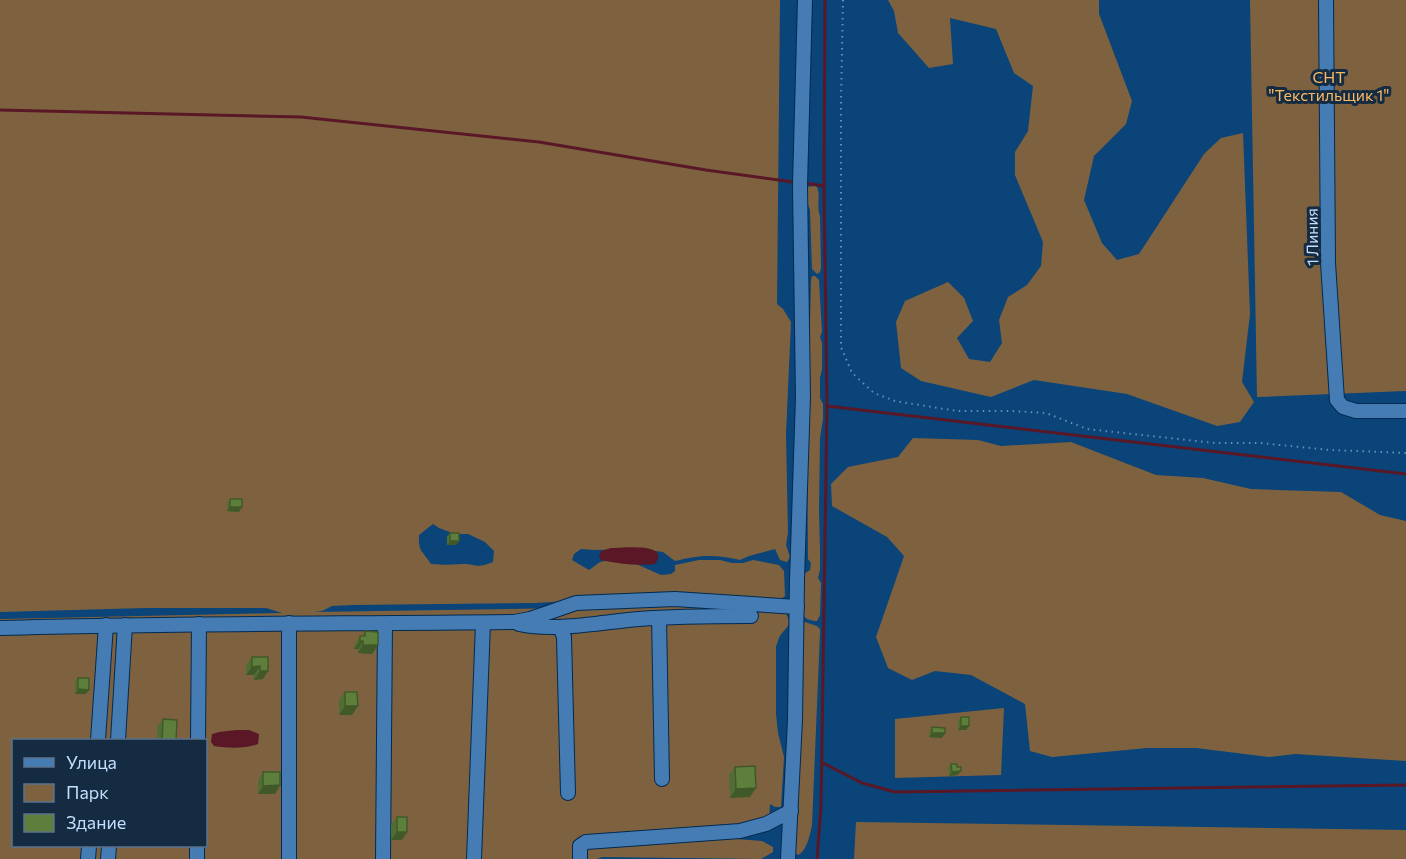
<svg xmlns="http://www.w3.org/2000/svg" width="1406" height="859" font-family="Commissioner,sans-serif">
  <rect width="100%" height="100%" fill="#0a4478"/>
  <!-- green -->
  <g fill="#7e6240" fill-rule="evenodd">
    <path d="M0,0H780L777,304L783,309L791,322L786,434L788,533L786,545L790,557L787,562L780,560L775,549L749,556L740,560C715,554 700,555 675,561L663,552L639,549L594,550L581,549L574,554L572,560L589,570L600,562L608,560L634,563L661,575L671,574L675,571V565L699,560H720L732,563H743L753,560L779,565L784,571L785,596L781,599L624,598L535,603L353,605L332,606L322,611L314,612L569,608L667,603L779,611L786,613C793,627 786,626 780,636C779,637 777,645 776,646V714L778,733L784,757L781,807H775L770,804L769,822L684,835L762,841L773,847V852L761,859L602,857L597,859H0V619L282,613L266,608H146L0,612ZM433,524L439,528L455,534H468L485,542L494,551L493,562C476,569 477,564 462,564C452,565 442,565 431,564C423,551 418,552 419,535ZM14,740H206V846H14Z"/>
    <path d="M888,0H1099V14L1132,101L1126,124L1094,156L1084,200L1102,243L1117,260L1139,254L1204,154L1221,138L1243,133L1250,314L1242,382L1254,402L1240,422L1217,426L1127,394L1034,380L991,397L921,381L901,368L896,322L905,301L948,282L964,298L973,321L957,338L969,359L990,362L1002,343L999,320L1008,297L1027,285L1041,266L1043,242L1015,175V152L1028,131L1033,86L1014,73L996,29L950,18L953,64L929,68L898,33L894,11Z"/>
    <path d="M1250,0H1406V391L1257,397Z"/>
    <path d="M815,186L817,187C821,197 816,206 820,216L821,267L820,272L817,274L812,269L810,210L806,200V187Z"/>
    <path d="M812,276H815L819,280L822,332L820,337L822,343V369L820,378V398L823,404V419L820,438L819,512L820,549V570L818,578L821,583L820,615L817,621C811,621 805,619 802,614L804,574L810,570L811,563L808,559L807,440L811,281Z"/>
    <path d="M913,438L978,440L1001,446L1071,442L1156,475L1203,478L1251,489L1341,492L1380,515L1406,521V761L1295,754L1269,757L1196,748H1147L1052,757L1030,751L1025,704L971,675L935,671L912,680L888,668L876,637L904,556L887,537L832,506L831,484L848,467L898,457Z"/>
    <path d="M805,622L817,626L820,629V633L812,825C810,834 807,851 798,855L795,853L799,775L801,630L802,624Z"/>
    <path d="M1004,708L1001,775L895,778V719Z"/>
    <path d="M856,822L1406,830V859H854Z"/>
  </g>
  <!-- water -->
  <g fill="#5a1726">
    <path d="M611,548C621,548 672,542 655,564C638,566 619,564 601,560L599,556L601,551Z"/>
    <path d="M236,730H249L259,734L258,744C245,749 227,748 214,746L211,742L212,734L219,732Z"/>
  </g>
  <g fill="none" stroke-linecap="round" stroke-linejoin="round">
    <!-- stream -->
    <g stroke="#5a1726" stroke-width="3">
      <path d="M0,110L301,117L539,142L706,170L793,182"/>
      <path d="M805,183L824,186"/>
      <path d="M827,406L1406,474"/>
      <path d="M823,763L862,783L895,792L1406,785"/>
      <path d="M817,859L821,806L827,406L824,186L825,0"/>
    </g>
    <!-- minor casing -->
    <g stroke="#002a51" stroke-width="16">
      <g id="minor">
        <path d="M1326,0L1328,263L1337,400L1343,407L1356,411H1406"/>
        <path d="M659,618L662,779"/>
        <path d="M289,623V859"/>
        <path d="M519,624C557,632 601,622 639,619C676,616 714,616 751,616"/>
        <path d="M560,627L564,637L568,793"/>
        <path d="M0,628C171,623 343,624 514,622L530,619L576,603L675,599L797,607"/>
        <path d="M98,740L106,625"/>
        <path d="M118,740L125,625"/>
        <path d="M198,740L199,624"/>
        <path d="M197,846V859"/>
        <path d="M88,859L89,846"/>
        <path d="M108,859L109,846"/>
        <path d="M383,859L385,624"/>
        <path d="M474,859L483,623"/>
        <path d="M580,859V846L586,842L740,831L766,824L791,811"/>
        <path d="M788,859L795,720L797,580L803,397L800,185L805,0"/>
      </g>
    </g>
    <!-- path -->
    <path stroke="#648fb8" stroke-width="2" stroke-dasharray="1.5 4.5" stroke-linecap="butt" d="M843,0L841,102V347L852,373L874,393L895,401L957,411H1011L1046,413L1087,429L1215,443H1260L1330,450L1406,453"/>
    <!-- minor -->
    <use href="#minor" stroke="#467cb4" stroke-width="14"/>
  </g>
  <!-- wall -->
  <g fill="#506d33">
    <path d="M230,499L239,512L227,511V503Z"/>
    <path d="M450,533L459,541L456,545H447V537Z"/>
    <path d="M365,631L378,645L372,654L358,653V649H354L355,644L360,636H362Z"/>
    <path d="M252,657L268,671L263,679L254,680V675H246V665Z"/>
    <path d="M78,678L86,694H75V682Z"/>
    <path d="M345,692L352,715H339V700Z"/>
    <path d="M961,717L969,726L966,730H958V721Z"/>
    <path d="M163,719L176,741H157V727Z"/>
    <path d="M932,727L942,738L929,737V732Z"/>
    <path d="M951,764L958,775L949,776L948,768Z"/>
    <path d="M735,767L750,797L730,798L729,775Z"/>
    <path d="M263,772L280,785L275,794H258V780Z"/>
    <path d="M397,817L407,832L402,840H391V825Z"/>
  </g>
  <!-- shaded-wall -->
  <g fill="#415929">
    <path d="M230,507H242L239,512L227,511Z"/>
    <path d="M450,541H459L456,545H447Z"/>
    <path d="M360,641H363L358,649H354Z"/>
    <path d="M363,645H378L372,654L358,653Z"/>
    <path d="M260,666L254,675H246L252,667Z"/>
    <path d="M260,671H268L263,679L254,680Z"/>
    <path d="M78,689L89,690L86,694H75Z"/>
    <path d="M345,706H358L352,715H339Z"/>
    <path d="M961,726H969L966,730H958Z"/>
    <path d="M932,733H945L942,738L929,737Z"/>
    <path d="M961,771L958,775L949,776L952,772Z"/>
    <path d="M280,785L275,794H258L263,786Z"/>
    <path d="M756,788L750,797L730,798L736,789Z"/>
    <path d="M397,832H407L402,840H391Z"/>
  </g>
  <!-- building -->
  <g fill="#5d7f3b" stroke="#415929" stroke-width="1.5">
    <rect x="230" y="499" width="12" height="8"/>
    <rect x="450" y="533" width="9" height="8"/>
    <path d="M365,631L378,632V645H363V641H360V636H365Z"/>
    <path d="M252,657H268V671H260V666L252,667Z"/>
    <path d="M78,678H89V690L78,689Z"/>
    <path d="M345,692H357L358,706H345Z"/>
    <rect x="961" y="717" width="8" height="9"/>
    <path d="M163,719L177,720L176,741H162Z"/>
    <path d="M932,727L945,728V733H932Z"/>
    <path d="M951,764H957V767H961V771L952,772Z"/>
    <path d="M755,766L756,788L736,789L735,767Z"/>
    <path d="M263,772H280V785L263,786Z"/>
    <rect x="397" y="817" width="10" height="15"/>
  </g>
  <g text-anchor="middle" stroke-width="6" stroke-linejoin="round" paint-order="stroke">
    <!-- park labels -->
    <g font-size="16" fill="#fcb963" stroke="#142b42">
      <text x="1329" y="83">СНТ<tspan x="1329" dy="18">"Текстильщик 1"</tspan></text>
    </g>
    <!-- street labels -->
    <g font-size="16" fill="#c3dffd" stroke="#142b42">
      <text transform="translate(1312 237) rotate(-91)" y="6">1 Линия</text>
    </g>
  </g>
  <!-- legend -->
  <rect x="12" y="739" width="195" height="108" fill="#142b42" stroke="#5a738d" stroke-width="1.5"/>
  <rect x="24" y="758" width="30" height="9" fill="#467cb4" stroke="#5a738d" stroke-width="1.5"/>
  <text x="66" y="769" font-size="18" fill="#c3dffd">Улица</text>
  <rect x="24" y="784" width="30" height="18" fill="#7e6240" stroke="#5a738d" stroke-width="1.5"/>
  <text x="66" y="799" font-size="18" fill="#c3dffd">Парк</text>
  <rect x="24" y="814" width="30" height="18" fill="#5d7f3b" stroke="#5a738d" stroke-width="1.5"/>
  <text x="66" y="829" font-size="18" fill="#c3dffd">Здание</text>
</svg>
